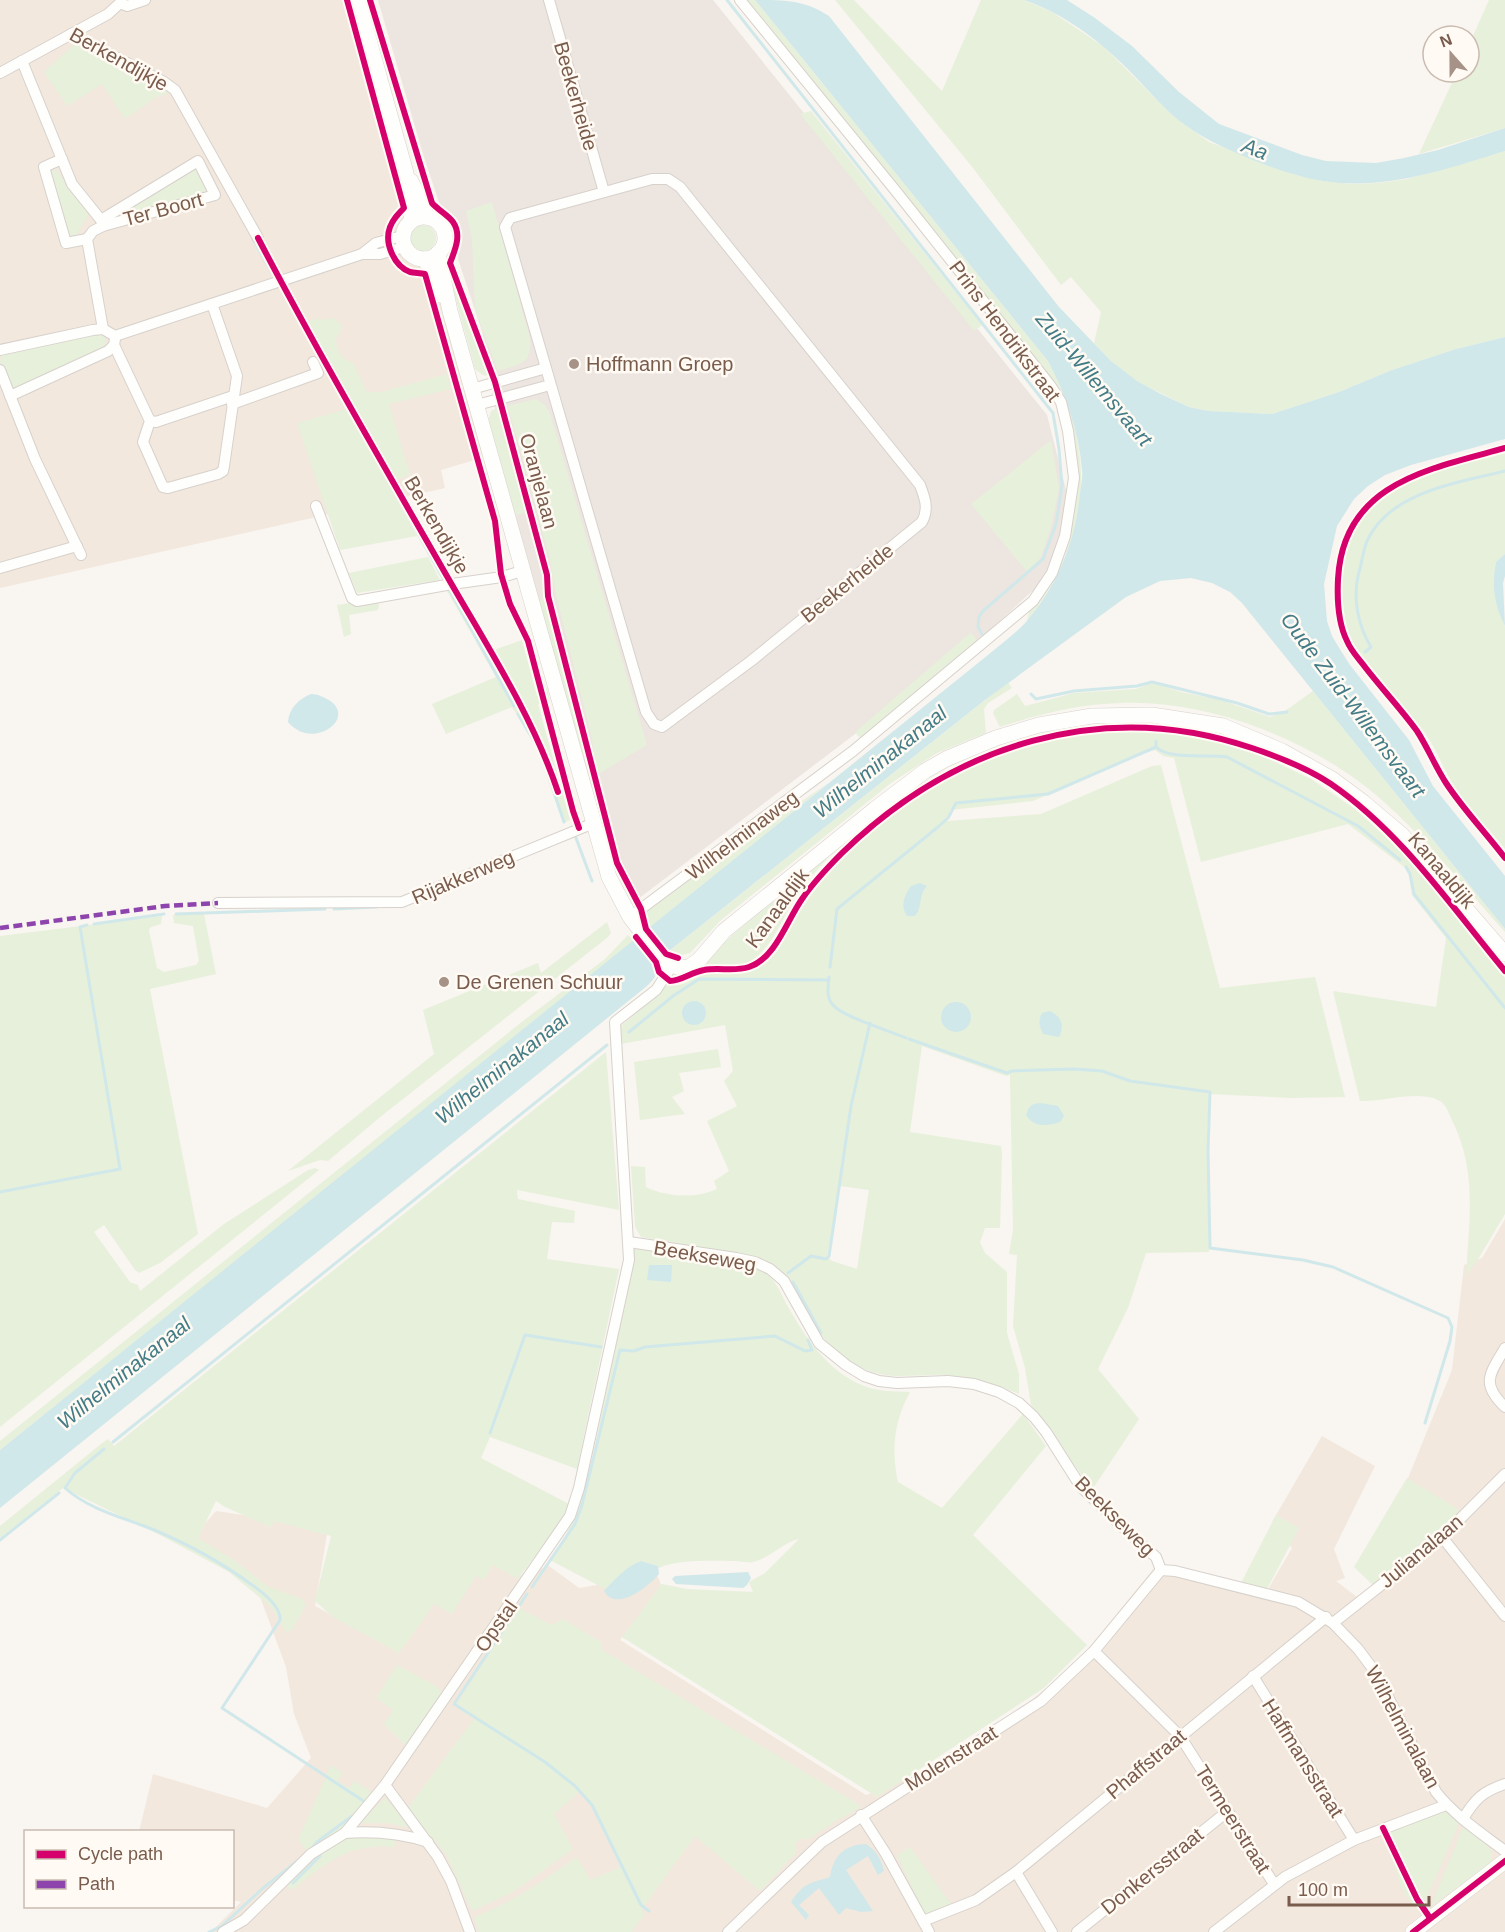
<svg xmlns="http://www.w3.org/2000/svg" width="1505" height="1932" font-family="Helvetica,sans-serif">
  <rect width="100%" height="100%" fill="#f9f5f0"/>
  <!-- residential -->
  <g fill="#f2e8de">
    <path d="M0,0H349L488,456L441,470L445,488L0,588Z"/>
    <path d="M1505,1219V1932H211L241,1902L233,1900L232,1832H139L153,1774L267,1808L311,1758L294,1714L286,1667L259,1594L194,1536L216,1511L328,1528L315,1606L394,1648L431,1599L482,1556L519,1576L549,1566L579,1588L657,1575L663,1589L620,1640L866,1795L957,1760L1076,1664L1154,1568L1234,1587L1267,1591L1292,1548L1272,1522L1322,1436L1375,1466L1334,1549L1345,1578L1336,1581L1365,1603L1457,1518L1404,1488L1452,1370L1464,1265L1482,1258Z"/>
  </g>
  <!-- industrial -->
  <path fill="#ede5e0" d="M378,0H713L1047,415L1066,490L1064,528L1052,573L991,629L951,661L634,902L605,844L515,528L482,331L423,154Z"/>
  <!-- green -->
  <g fill="#e7f0db" fill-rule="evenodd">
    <path d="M744,0H755L1048,361C1098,453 1092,539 1027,621L1029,612L1050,585L1065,556L1077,497L1079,477L1061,396Z"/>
    <path d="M835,0H854L942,91L981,0H1024L1052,12L1103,46L1165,108L1188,127L1209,142L1296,175L1323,181L1352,184L1378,183L1407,179L1505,151V337L1456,349L1392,370L1339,392L1272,414L1209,411L1189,407L1136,381L1111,361L1094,343L1101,312L1071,277L1061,285L973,168Z"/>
    <path d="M1489,0H1505V128L1419,154L1457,72H1469V45Z"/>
    <path d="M77,42L167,89L169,93L155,98L125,119L102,84L67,106L44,72Z"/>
    <path d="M811,111L982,325L974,331L800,114Z"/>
    <path d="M195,166L211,192L111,219Z"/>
    <path d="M54,170H56L88,209L89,213L76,236L67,235L50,172Z"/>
    <path d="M492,202L530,338C532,365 520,364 498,371L475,309L472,240L466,211Z"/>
    <circle cx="423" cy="238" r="13"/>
    <path d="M449,274L476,337L489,376L483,375L475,369Z"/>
    <path d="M319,318L323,320L333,318L340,323L342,328L336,339L337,349L343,358L353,363L367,392H381L447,374L451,389L389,404L410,475L396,480L308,321Z"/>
    <path d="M98,334L105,336L106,344L101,348L17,389L10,386L0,361L3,352Z"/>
    <path d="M536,399L545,405L550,413L647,745L597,775L592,739L556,595L550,560L508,406Z"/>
    <path d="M497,408L525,513L513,516L488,421L491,411Z"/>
    <path d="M347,409L417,536L340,550L297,423Z"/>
    <path d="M1051,440L1059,488L1051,528L1041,557L1028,573L971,504Z"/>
    <path d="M1505,453V554L1496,562C1491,585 1494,604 1505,626V849C1490,830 1472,812 1458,792C1444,772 1438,750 1422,729C1401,702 1375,676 1356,647C1344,629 1343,607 1342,586C1337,492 1432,470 1505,453Z"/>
    <path d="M428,557L440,580L357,593L349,573Z"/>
    <path d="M451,588L488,652L522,640L537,696L547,688L550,701L538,704L570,820L563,823L544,766L533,742L512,707L446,734L432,704L496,677L446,589Z"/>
    <path d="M545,598L585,751L584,755L580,754L536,602Z"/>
    <path d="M377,599L379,606L378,610L349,615L351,634L344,637L337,605Z"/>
    <path d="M971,632L980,644L861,739L855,732Z"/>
    <path d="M1008,682L1012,688L988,703L984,709L986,733L937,753L891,783L721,920L690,953L677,956L668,952Z"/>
    <path d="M1149,684H1158L1181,692L1221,700L1270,717L1285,711L1313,691L1505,929V932C1462,884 1420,831 1370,790C1304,737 1206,700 1121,703C1080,704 1039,714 1000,727L993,713L994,710L1017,694L1025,706L1074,693L1136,689Z"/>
    <path d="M1124,730L1154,731L1207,738L1265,757L1311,779L1355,809L1397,847L1439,896L1505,978V1214L1477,1261L1466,1276C1469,1220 1478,1171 1451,1118C1448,1111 1445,1103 1438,1100C1418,1090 1382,1102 1360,1101L1333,991L1436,1007L1446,938L1412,895L1408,870L1348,824L1201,862L1174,758L1163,756L1155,750L1141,754L1033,801L950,810L947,821L1041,814L1152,766L1161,765L1220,988L1315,977L1345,1097L1290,1098L1209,1094L1207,1137L1209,1252L1146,1253L1128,1308L1098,1369L1139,1419L1092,1490L1031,1405L1025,1368L1013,1326L1017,1255L1009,1254L1013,1230L1010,1075L1006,1076L922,1046L910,1132L1001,1146L1002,1154L1000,1228H985L980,1242L985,1253L1007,1272V1333L1019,1374V1394C996,1385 973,1377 948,1375C908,1373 889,1384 850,1362C807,1337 803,1279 759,1257L641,1237L635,1227L631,1166L645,1167L646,1187C667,1197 695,1199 717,1189L714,1181L729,1171L707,1121L737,1106L724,1081L733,1071L725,1025L621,1044L620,1027L669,984C686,989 691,976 706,973C728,970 742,978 763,964C780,952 786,932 797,916C806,902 815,888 826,876C877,815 973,752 1051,738C1075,734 1100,733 1124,730ZM840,1186L869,1190L857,1269L832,1261L827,1256Z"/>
    <path d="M827,784L650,928L644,911L765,826Z"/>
    <path d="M842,842C827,859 810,877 797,895C779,921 770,961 735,966C726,967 716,968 707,964V962L714,951Z"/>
    <path d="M204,914L216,974L150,989L198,1234L160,1263L139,1273L135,1270L104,1225L94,1232L130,1282L138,1285L140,1291L224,1224L308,1170L315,1168L319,1170L0,1427V936L162,916L161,924L151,927L149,930L157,968L164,972L196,965L199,961L193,926L174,923L173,915Z"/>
    <path d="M607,922L611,933L608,937L379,1118L328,1161L320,1160L288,1171L434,1054L423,1010L538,963L541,973Z"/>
    <path d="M628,935L635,941L0,1450V1441L523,1021L605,959Z"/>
    <path d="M718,1049L721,1067L679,1073L684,1091L672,1097L685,1114L640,1120L634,1062Z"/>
    <path d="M606,1052L619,1210L517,1190L518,1199L575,1211L574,1223L552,1222L547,1259L619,1269L577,1469L490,1437L481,1458L569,1504L558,1525L518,1579L493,1565L484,1580L476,1576L452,1614L434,1604L399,1653L333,1617L315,1601L331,1536L274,1521L272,1526L270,1527L225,1507L216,1501L198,1538L234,1560L267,1586L302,1599L306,1605L292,1630L286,1632L271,1607L229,1572L162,1536L63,1488L0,1538V1526L101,1444L108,1439L114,1446Z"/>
    <path d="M633,1248C665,1253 696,1257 728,1263C739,1265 753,1266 764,1272C775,1278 781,1294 787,1305C805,1337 828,1372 864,1386C878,1392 895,1391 910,1392C894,1421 891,1450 898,1482L942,1508L1023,1414L1046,1446L973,1535L1087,1645L1044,1688L877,1797L622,1637L662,1584L687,1589L753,1592L749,1582L765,1573L799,1539C783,1542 770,1558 753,1562C747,1563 740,1561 734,1561C713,1561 677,1559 659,1568L658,1566L641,1561L636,1563L605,1589L550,1560C586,1511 593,1451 606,1392C616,1344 627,1297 633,1248Z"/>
    <path d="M1407,1478L1458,1509L1459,1512L1373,1585L1354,1567Z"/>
    <path d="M1276,1515L1299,1528L1267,1589L1241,1583Z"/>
    <path d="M519,1608L551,1625L563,1619L601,1642L602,1650L858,1804L860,1808L837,1820L809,1839H800L795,1844L796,1853L760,1891L695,1836L642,1909L644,1915L631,1932H479L474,1917C512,1903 544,1880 577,1857L590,1880L621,1867L592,1807L579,1792L554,1814L573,1849L513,1892L472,1911L446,1854L407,1809L474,1719L455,1706Z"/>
    <path d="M397,1665L436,1686L442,1692L406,1746L384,1724L393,1710L376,1698Z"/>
    <path d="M331,1765L343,1773L337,1781L349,1788L354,1781L373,1793L348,1824L308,1852L298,1840Z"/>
    <path d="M385,1797L404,1820L408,1828L389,1823H361Z"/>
    <path d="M1446,1811L1460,1821L1422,1909L1415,1904L1412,1905L1400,1886L1384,1830Z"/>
    <path d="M1464,1825L1492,1850V1863L1431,1906Z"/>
    <path d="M357,1834L397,1838L394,1847C348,1843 326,1863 293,1890L282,1884L326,1849Z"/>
    <path d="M910,1847L951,1904L924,1914L897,1855Z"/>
  </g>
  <!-- water -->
  <g fill="#d0e8ea">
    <path d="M755,0C786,0 804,0 829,16L1059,307L1111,361L1137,381L1161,394L1189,407L1209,411L1272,414L1339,392L1392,370L1456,349L1505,337V439L1411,465L1385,475L1368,486L1354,499L1337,526L1324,584L1327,621L1332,636L1341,651L1350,665L1409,740L1433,786L1505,876V929L1242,603L1230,592L1212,583L1191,578L1160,581L1126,597L985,700L654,963C659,974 655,978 647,986L0,1508V1450L988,655C1001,644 1015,634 1026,622C1057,586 1076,541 1080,493C1081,486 1083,477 1082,470C1079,432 1066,395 1048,361Z"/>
    <path d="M1024,0H1067L1095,18L1132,46L1179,92L1219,124L1302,155L1326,161L1376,163L1404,158L1438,150L1505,128V151C1446,169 1385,191 1323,181C1299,177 1276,169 1253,160C1217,145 1192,134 1164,107C1148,91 1133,73 1116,58C1091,34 1057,11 1024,0Z"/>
    <path d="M1505,554V576L1503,583L1505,626C1494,605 1491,585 1496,562Z"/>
    <path d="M311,694C318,694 323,697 329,700C358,719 312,751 288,722C289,708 299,699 311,694Z"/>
    <path d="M920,883L927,886C918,895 923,907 915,916H907C900,906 904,896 911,886Z"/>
    <circle cx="694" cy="1013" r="12"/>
    <circle cx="956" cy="1017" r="15"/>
    <path d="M1050,1011C1061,1017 1065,1024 1059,1037L1043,1034C1039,1026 1038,1021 1042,1013Z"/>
    <path d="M1040,1103L1058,1106L1064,1116L1060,1122C1047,1126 1034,1128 1026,1115C1029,1106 1031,1104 1040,1103Z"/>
    <path d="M649,1265H672L671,1282L647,1280Z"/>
    <path d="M641,1561L658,1566L659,1574C649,1586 616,1613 604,1591C613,1581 628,1565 641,1561Z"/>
    <path d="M748,1572L751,1578L747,1585L743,1588L676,1584L672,1579L675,1576Z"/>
    <path d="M866,1844C877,1851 881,1859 884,1871L878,1875L868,1856L846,1870L873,1911L861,1912L846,1908L839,1915L819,1888L799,1905L809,1915L806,1920L791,1902C804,1882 809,1884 830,1877C833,1856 844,1845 866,1844Z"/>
  </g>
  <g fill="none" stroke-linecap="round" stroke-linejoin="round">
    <!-- stream -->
    <g stroke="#d0e8ea" stroke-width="3">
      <path d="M727,0L1053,413L1059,449L1062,486L1056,524L1043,559L983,611L979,617L978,627L982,634"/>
      <path d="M253,239L272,273"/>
      <path d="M283,293L444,580"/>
      <path d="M449,589L514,706"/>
      <path d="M1365,652L1371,647C1358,626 1352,597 1359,572C1362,562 1363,551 1367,541C1390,491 1458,483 1505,471"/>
      <path d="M1031,694L1036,699L1074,691L1137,686L1152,682L1237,703L1269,714L1287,712"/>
      <path d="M518,714L540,751L564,822"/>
      <path d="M1156,741V747C1169,760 1208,754 1227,757L1358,826L1400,860"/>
      <path d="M576,838L592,881"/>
      <path d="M1406,867L1410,874L1414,894L1505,1008"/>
      <path d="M334,909L376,907"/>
      <path d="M176,914L325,909"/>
      <path d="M94,924L164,914"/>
      <path d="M830,967L837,909L938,827L948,818L956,803L1048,794L1156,747"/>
      <path d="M829,977C828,986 826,998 833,1005C843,1017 890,1031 906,1038"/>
      <path d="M629,1032L673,996L699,979L829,980"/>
      <path d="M909,1039L1007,1073L1012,1071L1074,1069L1102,1071L1130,1081L1210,1092L1208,1151L1210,1248L1303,1260L1333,1267L1448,1318L1452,1327L1450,1341L1425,1423"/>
      <path d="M0,1192L120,1169L80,927L87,925"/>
      <path d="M788,1273L811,1256L826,1259L829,1256L851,1106L870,1023"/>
      <path d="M793,1282L821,1333"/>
      <path d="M490,1433L525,1335L601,1347"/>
      <path d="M113,1442L607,1045"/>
      <path d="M104,1449L75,1473L65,1488C88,1509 124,1518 152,1529C188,1544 221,1562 252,1585C263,1593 281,1606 280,1620L222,1708L365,1802L363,1805"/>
      <path d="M0,1540L59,1493"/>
      <path d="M532,1587L575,1524L582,1505L620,1350L634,1351L645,1347L775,1336L805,1351L812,1350L808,1340"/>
      <path d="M527,1594L454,1704L545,1762L575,1786L592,1805L641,1905L649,1911"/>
      <path d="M293,1883L320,1856L313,1847L317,1842L352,1816"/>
      <path d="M209,1932L222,1926L262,1889L296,1862"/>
    </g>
    <!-- street casing -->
    <g stroke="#d7d1cb" stroke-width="12">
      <g id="street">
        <path d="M549,0L604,192"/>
        <path d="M71,34L164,82L175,90L258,238"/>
        <path d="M22,61L72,184L101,220L103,226L93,231L87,239L103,329"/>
        <path d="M0,73L108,14L120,3L127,6L145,0"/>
        <path d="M62,159L44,167L66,243L87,239"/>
        <path d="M652,179H668L680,187L920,485C925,498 929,509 922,522L751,661L662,727L654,724L646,712L505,227L510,218Z"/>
        <path d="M101,220L198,161L215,195L103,226"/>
        <path d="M362,254L376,243L402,236"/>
        <path d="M114,345L150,421L143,442L163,487L168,488L218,474L223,471L224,466L237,376L212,304"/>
        <path d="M0,350L93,330L103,329L115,336L362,254H380L404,247"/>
        <path d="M0,370L35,459L81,555"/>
        <path d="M472,389L546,368"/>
        <path d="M10,396L108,351L114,345L115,339"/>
        <path d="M232,404L318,373L313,362"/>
        <path d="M477,405L550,385"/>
        <path d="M150,421L156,422L233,396"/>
        <path d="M316,506L352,598L357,601L452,584L502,577L522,571"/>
        <path d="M0,568L77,546"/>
        <path d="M218,903L402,902L594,823"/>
        <path d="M630,917L853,751L1033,601L1052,573L1065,536L1074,478L1068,431L1061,402L1050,385L895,190L740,0"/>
        <path d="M629,1242L736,1258L755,1262L770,1269L784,1281L819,1343L846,1365L864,1376L879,1381L897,1383L948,1381L974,1384L999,1392L1019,1403L1034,1417L1046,1432L1081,1487L1133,1537L1156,1557L1161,1570"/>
        <path d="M1505,1348C1490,1374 1480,1383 1505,1407"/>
        <path d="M1442,1537L1505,1616"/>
        <path d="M1161,1570L1175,1571L1298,1602L1333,1623L1358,1649L1376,1673L1436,1792C1455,1816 1481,1833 1505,1851"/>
        <path d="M1333,1623L1442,1537L1505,1474"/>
        <path d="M1094,1651L1180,1736L1274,1884"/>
        <path d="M1253,1676L1354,1840"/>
        <path d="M385,1785L438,1857L451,1881L470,1932"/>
        <path d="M861,1815L886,1854L929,1932"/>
        <path d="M1463,1819C1475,1799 1482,1792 1505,1784"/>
        <path d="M345,1833C374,1831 400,1833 428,1842"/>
        <path d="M1016,1872L1052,1932"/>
        <path d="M923,1921L976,1900L1016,1872L1326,1617"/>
        <path d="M223,1932L244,1920L311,1854L345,1833L385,1785L570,1516L579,1488L629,1260L615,1022L656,990L672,966"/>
        <path d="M728,1932L822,1842L1041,1701L1094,1651L1161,1570"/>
        <path d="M1077,1932L1228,1811"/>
        <path d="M1214,1932L1285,1877L1354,1840L1446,1805"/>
      </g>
    </g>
    <!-- secondary casing -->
    <g stroke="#d9d2cb" stroke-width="16">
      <g id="secondary">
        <path d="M358,0L406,173L412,220"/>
        <path d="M411,181L427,217"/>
        <circle cx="424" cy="238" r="21"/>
        <path d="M438,253L450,311L609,877L630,917L665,962L680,968L689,967L699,960L724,931L875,809L925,771L946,759L996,738L1039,725L1092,716L1152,715L1223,726L1282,751L1332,779L1363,802L1402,835L1505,954"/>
        <path d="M425,259L441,295"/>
        <path d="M1413,1932L1505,1861"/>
      </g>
    </g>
    <!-- street -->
    <use href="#street" stroke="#fefefd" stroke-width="10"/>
    <!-- secondary -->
    <use href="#secondary" stroke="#fefefd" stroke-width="15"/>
    <!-- quiet -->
    <path stroke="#8e44ad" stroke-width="4.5" stroke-dasharray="9 4.5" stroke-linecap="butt" d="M0,928L165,906L218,903"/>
    <!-- cycleway casing -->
    <g stroke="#fffaf3" stroke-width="10">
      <g id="cycleway">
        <path d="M347,0L404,208C398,214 393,219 390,227C384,243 394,266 410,272C414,273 420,273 425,274L495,521L501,574L510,604L528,641L573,811L579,828"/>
        <path d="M370,0L432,203C438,210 448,215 453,222C462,235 455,250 450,263L495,382L547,575L548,596L617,863L641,909L646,929L666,954L678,958"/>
        <path d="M258,238C317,351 381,461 444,571C485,643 532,714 558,792"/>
        <path d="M1505,448C1429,469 1343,483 1338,579C1337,599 1338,623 1347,641C1351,651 1359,659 1365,667C1382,689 1401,709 1417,731C1428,748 1435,766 1446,783C1463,809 1486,833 1505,858"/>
        <path d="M636,937L656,962L659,972L670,981C681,981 692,972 704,970C719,967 734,972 749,967C776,958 787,920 802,899C813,883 828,867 842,853C953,745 1102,697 1252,748C1279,757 1307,768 1331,784C1401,832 1451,906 1505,971"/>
        <path d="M1383,1828L1417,1899L1430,1918"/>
        <path d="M1413,1932L1505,1861"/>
      </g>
    </g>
    <!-- cycleway -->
    <use href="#cycleway" stroke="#d6006c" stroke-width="6"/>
  </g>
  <!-- markers -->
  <g fill="#a69286" stroke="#fffaf3" stroke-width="2">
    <circle cx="574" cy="364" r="6"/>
    <circle cx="444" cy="982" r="6"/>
  </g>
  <g text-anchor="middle" stroke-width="5" stroke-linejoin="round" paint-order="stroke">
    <!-- street labels -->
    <g font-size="20" fill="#7a5c4d" stroke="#fffaf3">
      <text transform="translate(119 59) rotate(29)" y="7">Berkendijkje</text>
      <text transform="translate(576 96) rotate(74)" y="7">Beekerheide</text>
      <text transform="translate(163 209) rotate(-15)" y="7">Ter Boort</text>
      <text transform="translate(1005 331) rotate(53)" y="7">Prins Hendrikstraat</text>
      <text transform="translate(539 481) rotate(75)" y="7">Oranjelaan</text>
      <text transform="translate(437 525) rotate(60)" y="7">Berkendijkje</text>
      <text transform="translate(847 583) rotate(-39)" y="7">Beekerheide</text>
      <text transform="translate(742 835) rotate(-37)" y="7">Wilhelminaweg</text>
      <text transform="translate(1442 870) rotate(50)" y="7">Kanaaldijk</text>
      <text transform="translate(463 877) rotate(-23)" y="7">Rijakkerweg</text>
      <text transform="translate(777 908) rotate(-54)" y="7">Kanaaldijk</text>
      <text transform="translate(705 1256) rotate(10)" y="7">Beekseweg</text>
      <text transform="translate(1115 1516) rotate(45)" y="7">Beekseweg</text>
      <text transform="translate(1421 1551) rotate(-40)" y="7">Julianalaan</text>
      <text transform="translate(496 1626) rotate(-55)" y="7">Opstal</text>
      <text transform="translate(1403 1727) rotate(62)" y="7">Wilhelminalaan</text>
      <text transform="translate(951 1758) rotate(-32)" y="7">Molenstraat</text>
      <text transform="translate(1303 1758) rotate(58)" y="7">Haffmansstraat</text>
      <text transform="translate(1146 1764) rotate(-40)" y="7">Phaffstraat</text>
      <text transform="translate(1233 1819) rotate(58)" y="7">Termeerstraat</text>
      <text transform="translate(1152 1871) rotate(-39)" y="7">Donkersstraat</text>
    </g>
    <!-- poi labels -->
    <g font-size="20" fill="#7a5c4d" stroke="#fffaf3" text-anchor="start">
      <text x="586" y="371">Hoffmann Groep</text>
      <text x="456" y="989">De Grenen Schuur</text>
    </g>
    <!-- water labels -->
    <g font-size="21" font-style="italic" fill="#437c86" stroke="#fffaf3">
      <text transform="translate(1255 149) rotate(21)" y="7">Aa</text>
      <text transform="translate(1094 379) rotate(50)" y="7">Zuid-Willemsvaart</text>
      <text transform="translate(1353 705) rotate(53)" y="7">Oude Zuid-Willemsvaart</text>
      <text transform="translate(880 762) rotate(-39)" y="7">Wilhelminakanaal</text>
      <text transform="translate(502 1068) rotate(-39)" y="7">Wilhelminakanaal</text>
      <text transform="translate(124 1373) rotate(-39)" y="7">Wilhelminakanaal</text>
    </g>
  </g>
  <!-- legend -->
  <rect x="24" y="1830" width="210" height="78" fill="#fffaf3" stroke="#cabbb1" stroke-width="1.5"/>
  <rect x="36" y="1850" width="30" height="9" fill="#d6006c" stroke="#cabbb1" stroke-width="1.5"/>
  <text x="78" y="1860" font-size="18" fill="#7a5c4d">Cycle path</text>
  <rect x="36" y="1880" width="30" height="9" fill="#8e44ad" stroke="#cabbb1" stroke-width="1.5"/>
  <text x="78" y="1890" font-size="18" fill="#7a5c4d">Path</text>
  <!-- north arrow -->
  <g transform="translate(1451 54) rotate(339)"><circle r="28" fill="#fffaf3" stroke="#cabbb1" stroke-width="1.5"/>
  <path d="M0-4.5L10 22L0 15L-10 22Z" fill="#a69286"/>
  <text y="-9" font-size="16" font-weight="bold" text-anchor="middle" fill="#7a5c4d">N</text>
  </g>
  <!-- scale -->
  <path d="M1289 1896v9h140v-9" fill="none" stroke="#7a5c4d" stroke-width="3"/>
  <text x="1298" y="1896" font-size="18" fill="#7a5c4d" stroke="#fffaf3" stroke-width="4.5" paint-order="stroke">100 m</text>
</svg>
